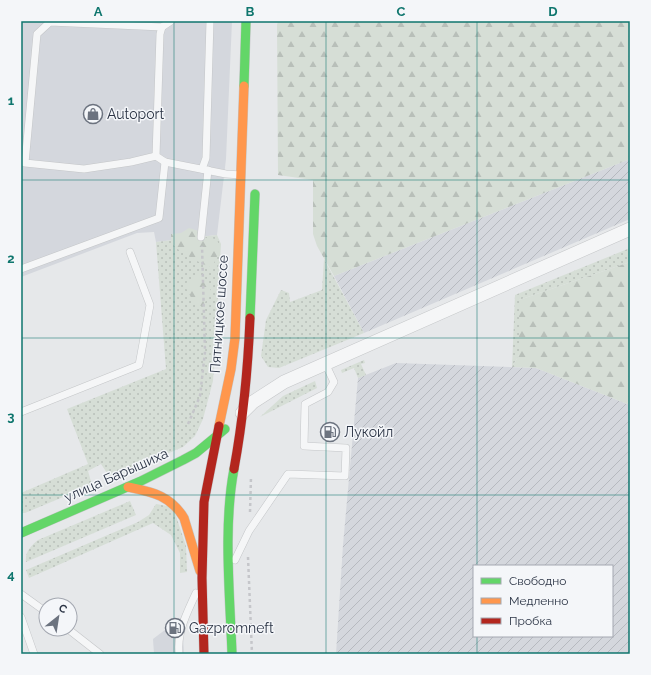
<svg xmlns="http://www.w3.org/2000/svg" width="651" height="675" font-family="Raleway,sans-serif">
  <defs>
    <pattern id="industrial-furrows" width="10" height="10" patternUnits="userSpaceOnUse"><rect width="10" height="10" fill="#d4d7dd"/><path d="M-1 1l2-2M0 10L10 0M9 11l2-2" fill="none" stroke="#b6b9bf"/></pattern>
    <pattern id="grass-dots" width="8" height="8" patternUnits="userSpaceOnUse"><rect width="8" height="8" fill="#d6ded6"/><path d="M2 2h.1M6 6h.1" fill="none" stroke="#b8bfb9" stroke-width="1.8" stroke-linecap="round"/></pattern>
    <pattern id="forest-firs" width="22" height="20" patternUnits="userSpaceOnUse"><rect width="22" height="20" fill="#d6ded6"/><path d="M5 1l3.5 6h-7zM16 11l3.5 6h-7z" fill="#b8bfb9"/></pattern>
  </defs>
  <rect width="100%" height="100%" fill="#e6e8ea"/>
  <!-- built -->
  <g fill="#d4d7dd">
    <path d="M21,21H232L226,159L217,235L156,242L154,232L137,233L21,277Z"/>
    <path d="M182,617L184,654H154L153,639Z"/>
  </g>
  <!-- industrial -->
  <g fill="url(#industrial-furrows)" fill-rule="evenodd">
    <path d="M630,159V219L364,333L334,276Z"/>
    <path d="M396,363L536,368L630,405V654H336L343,545L358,378ZM474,566H612V636H474Z"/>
  </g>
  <!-- grass -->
  <g fill="url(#grass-dots)">
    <path d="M217,235L221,244L213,381L203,419L195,436L183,447L117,475L109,476L101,464L88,471L92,485L25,513H21V493L88,464L67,409L166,369L156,242Z"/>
    <path d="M630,248V262L519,300V355L512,367L515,295Z"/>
    <path d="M324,259L364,333L279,368L268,367L261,356L266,320L281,290L289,293L290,302L322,290Z"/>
    <path d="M364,360L365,363L361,364L366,375L358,378L354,368L342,373L341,370Z"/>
    <path d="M315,381L317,388L260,417L283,396Z"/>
    <path d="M130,501L136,515L26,562C25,551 31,546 38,540Z"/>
    <path d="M156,504L173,507L186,546L187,572L180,573V553L171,535L153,523L29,578L26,570L138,522L149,515Z"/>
  </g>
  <!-- forest -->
  <g fill="url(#forest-firs)">
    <path d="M278,21H630V159L334,276L317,246L313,234V180L278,175L277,25Z"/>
    <path d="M189,228L199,231L206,238L217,239L220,249L212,268C197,261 183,255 171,243V234L181,233Z"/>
    <path d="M630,262V405L536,368L512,367L519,355V300Z"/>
    <path d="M200,275L206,280L212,293L202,306L195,305L186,288L187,281Z"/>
  </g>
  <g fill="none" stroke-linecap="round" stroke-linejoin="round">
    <!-- lane casing -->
    <g stroke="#c4c6c8" stroke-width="8">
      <g id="lane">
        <path d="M171,21L162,27L160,34L156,156L165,162L226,174L241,175"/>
        <path d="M156,156L131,162L84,169L25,163L37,34L50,22L162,27"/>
        <path d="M202,169L206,158L210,21"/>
        <path d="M201,237L208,170"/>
        <path d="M21,269L159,218L165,162"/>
        <path d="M21,412L139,365L150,305L130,252"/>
        <path d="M235,560L249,531L288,474L345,476L346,448L304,446L305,404L328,392L334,382L325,363"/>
        <path d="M21,594L46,612"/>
        <path d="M21,617L34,654"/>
        <path d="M68,629L100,654"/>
        <path d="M179,654C177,631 187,613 196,593"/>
      </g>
    </g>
    <!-- street casing -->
    <g stroke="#c4c6c8" stroke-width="14">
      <path id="street" d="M242,413L253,402L284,382L630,229"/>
    </g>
    <!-- fast casing -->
    <g stroke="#c4c6c8" stroke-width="10">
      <g id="fast">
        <path d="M244,86L246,21"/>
        <path d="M250,318L255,194"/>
        <path d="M21,533L141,481L183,460L196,453L225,429"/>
        <path d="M232,654C230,595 223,527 234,469"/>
      </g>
    </g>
    <!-- slow casing -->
    <g stroke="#c4c6c8" stroke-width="10">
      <g id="slow">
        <path d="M219,426L231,369L235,338L244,86"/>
        <path d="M128,487C152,492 170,495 184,518L200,571"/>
      </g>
    </g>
    <!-- jam casing -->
    <g stroke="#c4c6c8" stroke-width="10">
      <g id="jam">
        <path d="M234,469C243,420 248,368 250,318"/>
        <path d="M204,654L202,578L204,502L219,426"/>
      </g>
    </g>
    <!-- path -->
    <g stroke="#c5c6ca" stroke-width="2.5" stroke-dasharray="3 3" stroke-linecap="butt">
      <path d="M188,424L200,396L205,352L202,246"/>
      <path d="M250,512L251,477"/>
      <path d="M248,557L252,654"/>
    </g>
    <!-- lane -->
    <use href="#lane" stroke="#f5f6f7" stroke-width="7"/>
    <!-- street -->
    <use href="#street" stroke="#f5f6f7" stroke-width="13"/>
    <!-- fast -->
    <use href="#fast" stroke="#63d668" stroke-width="9"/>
    <!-- slow -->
    <use href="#slow" stroke="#ff974d" stroke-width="9"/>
    <!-- jam -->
    <use href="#jam" stroke="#b3261e" stroke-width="9"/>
  </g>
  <!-- grid -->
  <path fill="none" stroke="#0f766e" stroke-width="1" stroke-opacity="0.55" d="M174,21V654M326,21V654M477,21V566M21,180H630M21,338H630M21,495H630M477,636V654"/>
  <!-- icons -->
  <defs>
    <g id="shop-ring" transform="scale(1)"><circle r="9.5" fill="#f4f6f9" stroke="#6c737f" stroke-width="1.5"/><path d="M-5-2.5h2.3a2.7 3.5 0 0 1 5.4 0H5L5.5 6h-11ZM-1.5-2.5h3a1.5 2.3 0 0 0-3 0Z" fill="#6c737f"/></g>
    <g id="fuel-ring" transform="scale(1)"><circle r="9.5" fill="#f4f6f9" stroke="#6c737f" stroke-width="1.5"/><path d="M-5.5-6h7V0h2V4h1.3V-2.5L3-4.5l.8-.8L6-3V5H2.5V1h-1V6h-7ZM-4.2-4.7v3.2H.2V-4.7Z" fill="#6c737f"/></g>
  </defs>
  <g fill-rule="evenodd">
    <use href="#shop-ring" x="93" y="114"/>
    <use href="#fuel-ring" x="330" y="432"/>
    <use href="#fuel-ring" x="175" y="628"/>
  </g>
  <g text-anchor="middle" stroke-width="3" stroke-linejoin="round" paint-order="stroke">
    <!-- poi labels -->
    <g font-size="14" fill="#2b3445" stroke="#f4f6f9" text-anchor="start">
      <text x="107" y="119">Autoport</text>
      <text x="344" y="437">Лукойл</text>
      <text x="189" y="633">Gazpromneft</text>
    </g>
    <!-- street labels -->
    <g font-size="14" fill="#2b3445" stroke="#f4f6f9">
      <text transform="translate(219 314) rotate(-86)" y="5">Пятницкое шоссе</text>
      <text transform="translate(116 475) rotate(-24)" y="5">улица Барышиха</text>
    </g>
  </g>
  <!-- border -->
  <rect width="651" height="675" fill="none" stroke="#f4f6f9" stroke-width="44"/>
  <!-- legend -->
  <rect x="473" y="565" width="140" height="72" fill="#f4f6f9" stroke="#a4a8b1"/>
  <rect x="481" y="578" width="20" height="6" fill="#63d668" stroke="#a4a8b1"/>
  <text x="509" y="585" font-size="12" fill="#2b3445">Свободно</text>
  <rect x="481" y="598" width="20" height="6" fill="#ff974d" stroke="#a4a8b1"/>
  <text x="509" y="605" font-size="12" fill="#2b3445">Медленно</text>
  <rect x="481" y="618" width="20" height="6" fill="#b3261e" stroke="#a4a8b1"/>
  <text x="509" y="625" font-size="12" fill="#2b3445">Пробка</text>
  <!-- north arrow -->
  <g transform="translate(58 617) rotate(30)"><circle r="19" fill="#f4f6f9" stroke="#a4a8b1"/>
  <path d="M0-3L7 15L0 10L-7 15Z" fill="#6c737f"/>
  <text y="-6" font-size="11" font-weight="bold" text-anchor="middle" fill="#2b3445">С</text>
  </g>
  <rect x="22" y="22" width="607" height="631" fill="none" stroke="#0f766e" stroke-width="1.5"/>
  <g font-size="13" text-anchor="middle" font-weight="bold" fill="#0f766e">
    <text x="98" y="16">A</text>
    <text x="250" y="16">B</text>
    <text x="401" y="16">C</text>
    <text x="553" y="16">D</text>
    <text x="11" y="105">1</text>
    <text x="11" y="263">2</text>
    <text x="11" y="421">3</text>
    <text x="11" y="579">4</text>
  </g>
</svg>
